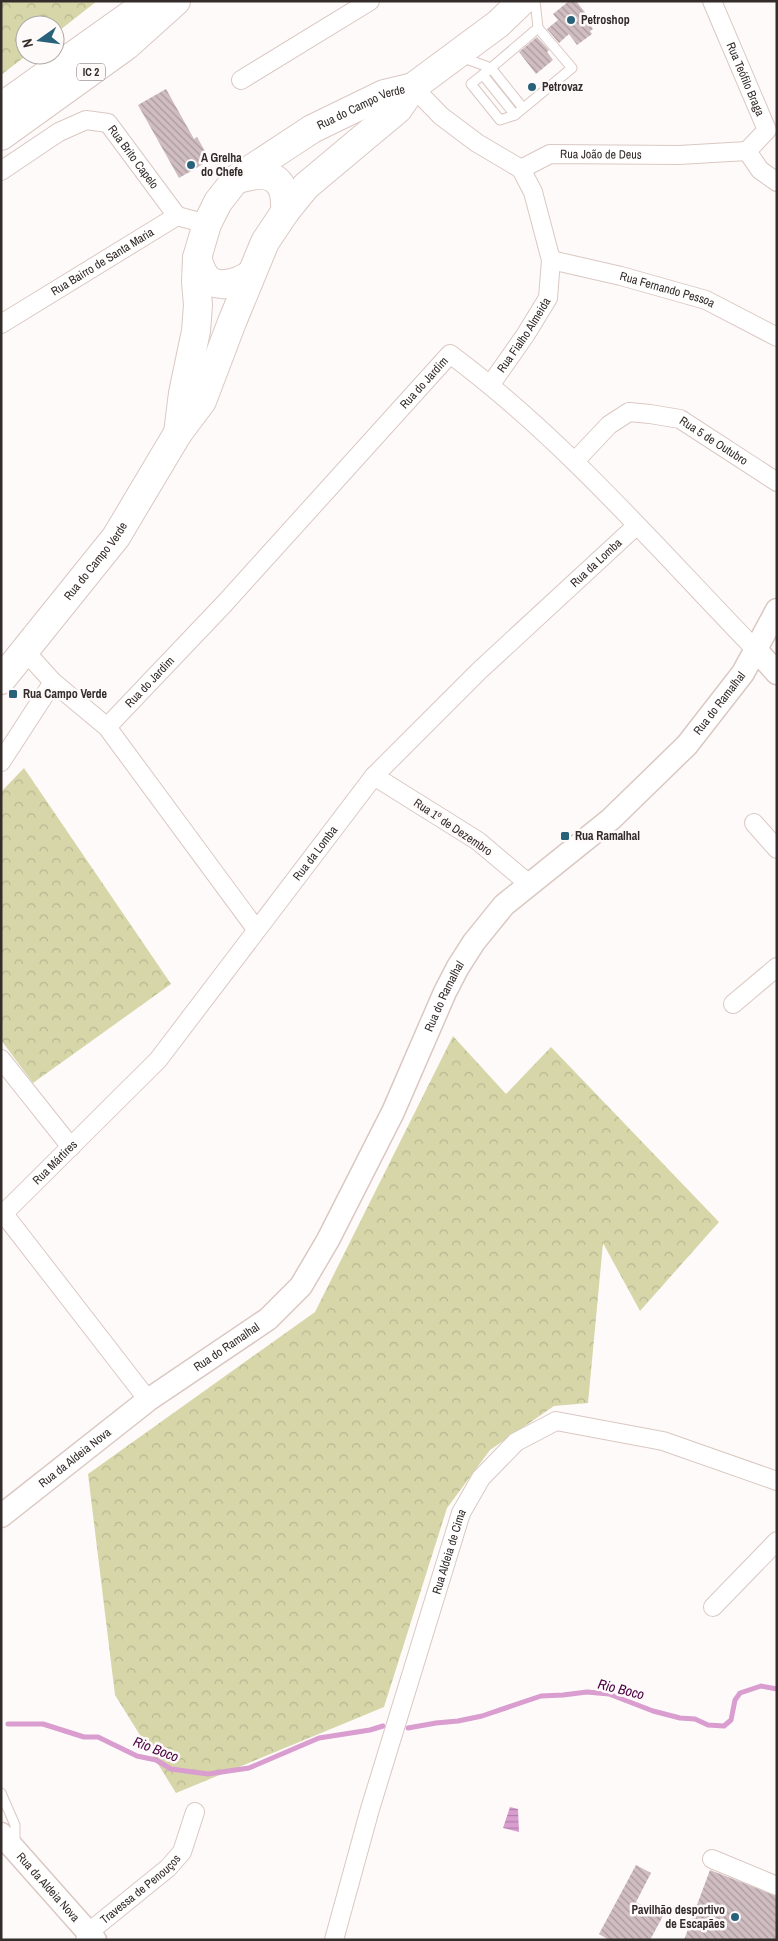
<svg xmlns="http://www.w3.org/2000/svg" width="778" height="1941" font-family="'Archivo Narrow',sans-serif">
  <defs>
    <pattern id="forest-crowns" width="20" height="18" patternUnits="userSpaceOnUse" patternTransform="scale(1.25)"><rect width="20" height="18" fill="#d6d6a9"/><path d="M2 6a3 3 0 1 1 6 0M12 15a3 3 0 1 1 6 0" fill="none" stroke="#b8b892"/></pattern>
    <pattern id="water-rules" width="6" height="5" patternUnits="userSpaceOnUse" patternTransform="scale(1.25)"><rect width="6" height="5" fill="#d99dd0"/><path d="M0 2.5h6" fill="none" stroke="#b180a9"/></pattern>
    <pattern id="building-back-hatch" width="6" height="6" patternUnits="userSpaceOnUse" patternTransform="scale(1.25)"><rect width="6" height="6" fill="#d0bdc1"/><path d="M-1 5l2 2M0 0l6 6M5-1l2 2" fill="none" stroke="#a99a9d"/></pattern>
  </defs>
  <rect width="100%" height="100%" fill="#fefaf9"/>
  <!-- forest -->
  <g fill="url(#forest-crowns)">
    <path d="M1,1H97L55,34V25H25V55H27L1,75Z"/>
    <path d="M24,768L171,984L33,1083L1,1040V792Z"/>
    <path d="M453,1036L506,1094L551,1047L719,1222L640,1311L603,1243L588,1403L554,1406L490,1450L447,1508L384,1707L176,1793L115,1695L88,1474L315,1312Z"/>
  </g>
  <!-- water -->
  <path fill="url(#water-rules)" d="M510,1807L518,1809L519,1832L503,1828Z"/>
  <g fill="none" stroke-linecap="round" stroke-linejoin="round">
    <!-- stream -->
    <g stroke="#d99dd0" stroke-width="5">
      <path d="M8,1724H43L84,1737H98L137,1756L156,1760L171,1769L208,1774L249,1768L319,1738L370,1730L383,1726"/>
      <path d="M408,1728L436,1723L458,1721L482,1716L541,1696L563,1695L587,1692L609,1694L653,1711L680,1718L695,1719L708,1725L724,1726L731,1720L735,1700L740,1693L761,1686L777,1689"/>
    </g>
  </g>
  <!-- building -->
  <g fill="url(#building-back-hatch)">
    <path d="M569,1H576L591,20L588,22L593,29L590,31L592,34L577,45L569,34L559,43L547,29L558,20L553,14Z"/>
    <path d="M537,37L549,50L547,52L553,60L536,74L519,52Z"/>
    <path d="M166,89L194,139L197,137L210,160L179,178L138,105Z"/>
    <path d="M636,1865L651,1873L636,1902L663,1916L650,1940H609L599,1934Z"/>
    <path d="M710,1870L777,1896V1940H684Z"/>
  </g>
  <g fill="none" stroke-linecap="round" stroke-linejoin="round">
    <!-- service casing -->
    <g stroke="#dac8c2" stroke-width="11">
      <g id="service">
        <path d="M461,57L491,68L538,28L535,1"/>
        <path d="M483,75L515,115"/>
        <path d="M523,108L491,68L471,84L500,120L515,115L572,68L538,28"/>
        <path d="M1,1793L15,1825V1845"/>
      </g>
    </g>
    <!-- minor casing -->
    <g stroke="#dac8c2" stroke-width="20">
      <g id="minor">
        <path id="s1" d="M712,1L767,130L747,151"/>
        <path d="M241,80L370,1"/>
        <path id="s2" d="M413,87L441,116L477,143L521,169L550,154L679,155L747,151L760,170L777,182"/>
        <path id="s3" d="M1,171L59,132L86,120L108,123L177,216"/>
        <path id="s4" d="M551,260L621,276L706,300L777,337"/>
        <path id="s5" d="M1,324L177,216L207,224"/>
        <path id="s6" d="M491,384L526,334L548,298L551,260L533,192L521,169"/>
        <path id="s7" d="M575,461L609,425L629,412L650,414L680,419L777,482"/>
        <path d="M25,651L53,682L107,727L256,929"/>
        <path id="s8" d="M107,727L225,603L450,354C563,438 658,549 756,650"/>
        <path d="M1,762L53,682"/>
        <path d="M374,776L478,841L529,884"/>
        <path d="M754,823L777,849"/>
        <path d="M733,1004L777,967"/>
        <path d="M1,1059L71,1147"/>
        <path d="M4,1214L148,1400"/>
        <path id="s9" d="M1,1216L158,1060L374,776L479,671L636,526"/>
        <path d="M713,1607L777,1541"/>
        <path d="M712,1859L777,1886"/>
        <path id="s10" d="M85,1940L89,1932L168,1868L182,1852L195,1812"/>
        <path id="s11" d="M334,1940L370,1809L445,1565L461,1513L481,1478L516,1442L556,1421L663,1441L777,1481"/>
      </g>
    </g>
    <!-- tertiary casing -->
    <g stroke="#dac8c2" stroke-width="25">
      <g id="tertiary">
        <path d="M756,650L777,673"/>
        <path id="s12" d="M1,1516L148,1400L268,1319L301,1286L328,1240L393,1112L445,992L458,967L474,942L504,905L611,819L687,745L743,673L777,610"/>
        <path id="s13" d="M1,1834L95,1940"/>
      </g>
    </g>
    <!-- primary casing -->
    <g stroke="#dac8c2" stroke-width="30">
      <g id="primary">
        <path d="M238,179C270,169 287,177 285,212"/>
        <path d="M197,258C199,263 200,268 203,273C213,292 238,283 251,274"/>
        <path id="s14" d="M178,433L183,393L196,331L198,305L196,282L197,258L207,224L218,202L236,179L312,129L384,94L413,87"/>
        <path id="s15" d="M1,680L116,537L178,433L202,401L232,322L265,242L285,212L306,186L398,109L413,87L498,24L522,1"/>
      </g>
    </g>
    <!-- trunk casing -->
    <g stroke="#dac8c2" stroke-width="30">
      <g id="trunk">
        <path d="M1,107L150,1"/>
        <path d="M1,136L126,46L176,1"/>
      </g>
    </g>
    <!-- service -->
    <use href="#service" stroke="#fff" stroke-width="9"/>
    <!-- minor -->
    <use href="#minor" stroke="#fff" stroke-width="18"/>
    <!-- tertiary -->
    <use href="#tertiary" stroke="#fff" stroke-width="22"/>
    <!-- primary -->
    <use href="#primary" stroke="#fff" stroke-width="28"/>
    <!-- trunk -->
    <use href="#trunk" stroke="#fff" stroke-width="28"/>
  </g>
  <!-- markers -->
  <g fill="#28617a" stroke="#fefaf9" stroke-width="2">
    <circle cx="571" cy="20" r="5"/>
    <circle cx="532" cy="87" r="5"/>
    <circle cx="191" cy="165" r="5"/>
    <rect x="8" y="689" width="10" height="10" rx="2.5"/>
    <rect x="560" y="831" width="10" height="10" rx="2.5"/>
    <circle cx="735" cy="1917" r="5"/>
  </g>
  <g text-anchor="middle" stroke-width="5" stroke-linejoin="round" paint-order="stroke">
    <!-- shield labels -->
    <rect fill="#fefaf9" stroke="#706a68" stroke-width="1" x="77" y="63.5" width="28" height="17" rx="4"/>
    <g font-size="11" font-weight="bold" fill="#332c2a">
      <text x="91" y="76">IC 2</text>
    </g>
    <!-- poi labels -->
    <g font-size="12" font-weight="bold" fill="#332c2a" stroke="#fefaf9" text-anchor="start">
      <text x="581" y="24">Petroshop</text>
      <text x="542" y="91">Petrovaz</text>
      <text x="201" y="162">A Grelha<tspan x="201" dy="14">do Chefe</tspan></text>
      <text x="23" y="698">Rua Campo Verde</text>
      <text x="575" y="840">Rua Ramalhal</text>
      <text x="725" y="1914" text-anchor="end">Pavilhão desportivo<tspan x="725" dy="14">de Escapães</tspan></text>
    </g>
    <!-- street labels -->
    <g font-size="12" fill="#332c2a" stroke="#fefaf9">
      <text dy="4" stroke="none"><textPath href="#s1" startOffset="85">Rua Teófilo Braga</textPath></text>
      <text dy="4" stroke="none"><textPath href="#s14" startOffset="411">Rua do Campo Verde</textPath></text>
      <text dy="4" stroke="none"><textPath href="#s2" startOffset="220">Rua João de Deus</textPath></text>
      <text dy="4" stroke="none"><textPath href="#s3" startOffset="164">Rua Brito Capelo</textPath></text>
      <text dy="4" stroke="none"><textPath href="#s5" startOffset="119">Rua Bairro de Santa Maria</textPath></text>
      <text dy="4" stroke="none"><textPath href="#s4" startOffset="120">Rua Fernando Pessoa</textPath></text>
      <text dy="4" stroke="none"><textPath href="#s6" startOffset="59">Rua Fialho Almeida</textPath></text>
      <text dy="4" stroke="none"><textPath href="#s8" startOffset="468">Rua do Jardim</textPath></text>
      <text dy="4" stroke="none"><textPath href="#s7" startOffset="165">Rua 5 de Outubro</textPath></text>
      <text dy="4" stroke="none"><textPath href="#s15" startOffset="152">Rua do Campo Verde</textPath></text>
      <text dy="4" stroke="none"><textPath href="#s9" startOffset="886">Rua da Lomba</textPath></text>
      <text dy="4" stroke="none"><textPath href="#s8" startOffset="62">Rua do Jardim</textPath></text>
      <text dy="4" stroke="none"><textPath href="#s12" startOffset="1108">Rua do Ramalhal</textPath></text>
      <text transform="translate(453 827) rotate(34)" y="4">Rua 1º de Dezembro</text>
      <text dy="4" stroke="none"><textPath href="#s9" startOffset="481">Rua da Lomba</textPath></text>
      <text dy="4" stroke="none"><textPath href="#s12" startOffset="702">Rua do Ramalhal</textPath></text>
      <text dy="4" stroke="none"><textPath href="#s9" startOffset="76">Rua Mártires</textPath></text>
      <text dy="4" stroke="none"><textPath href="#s12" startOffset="282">Rua do Ramalhal</textPath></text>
      <text dy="4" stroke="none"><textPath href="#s12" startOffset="94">Rua da Aldeia Nova</textPath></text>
      <text dy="4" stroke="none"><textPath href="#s11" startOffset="405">Rua Aldeia de Cima</textPath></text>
      <text dy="4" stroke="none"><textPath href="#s13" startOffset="71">Rua da Aldeia Nova</textPath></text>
      <text dy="4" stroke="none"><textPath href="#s10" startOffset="76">Travessa de Penouços</textPath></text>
    </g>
    <!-- water labels -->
    <g font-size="14" font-style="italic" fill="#490044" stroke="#fefaf9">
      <text transform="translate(621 1689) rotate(14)" y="5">Rio Boco</text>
      <text transform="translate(156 1749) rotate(21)" y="5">Rio Boco</text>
    </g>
  </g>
  <!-- border -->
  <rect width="778" height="1941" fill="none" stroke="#332c2a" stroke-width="5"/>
  <!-- north arrow -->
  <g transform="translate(40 40) rotate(256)"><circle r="24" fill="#fefaf9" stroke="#ada8a6"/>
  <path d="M0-4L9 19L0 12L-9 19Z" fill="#28617a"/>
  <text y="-8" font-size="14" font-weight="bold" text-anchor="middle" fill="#332c2a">N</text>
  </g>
</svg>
